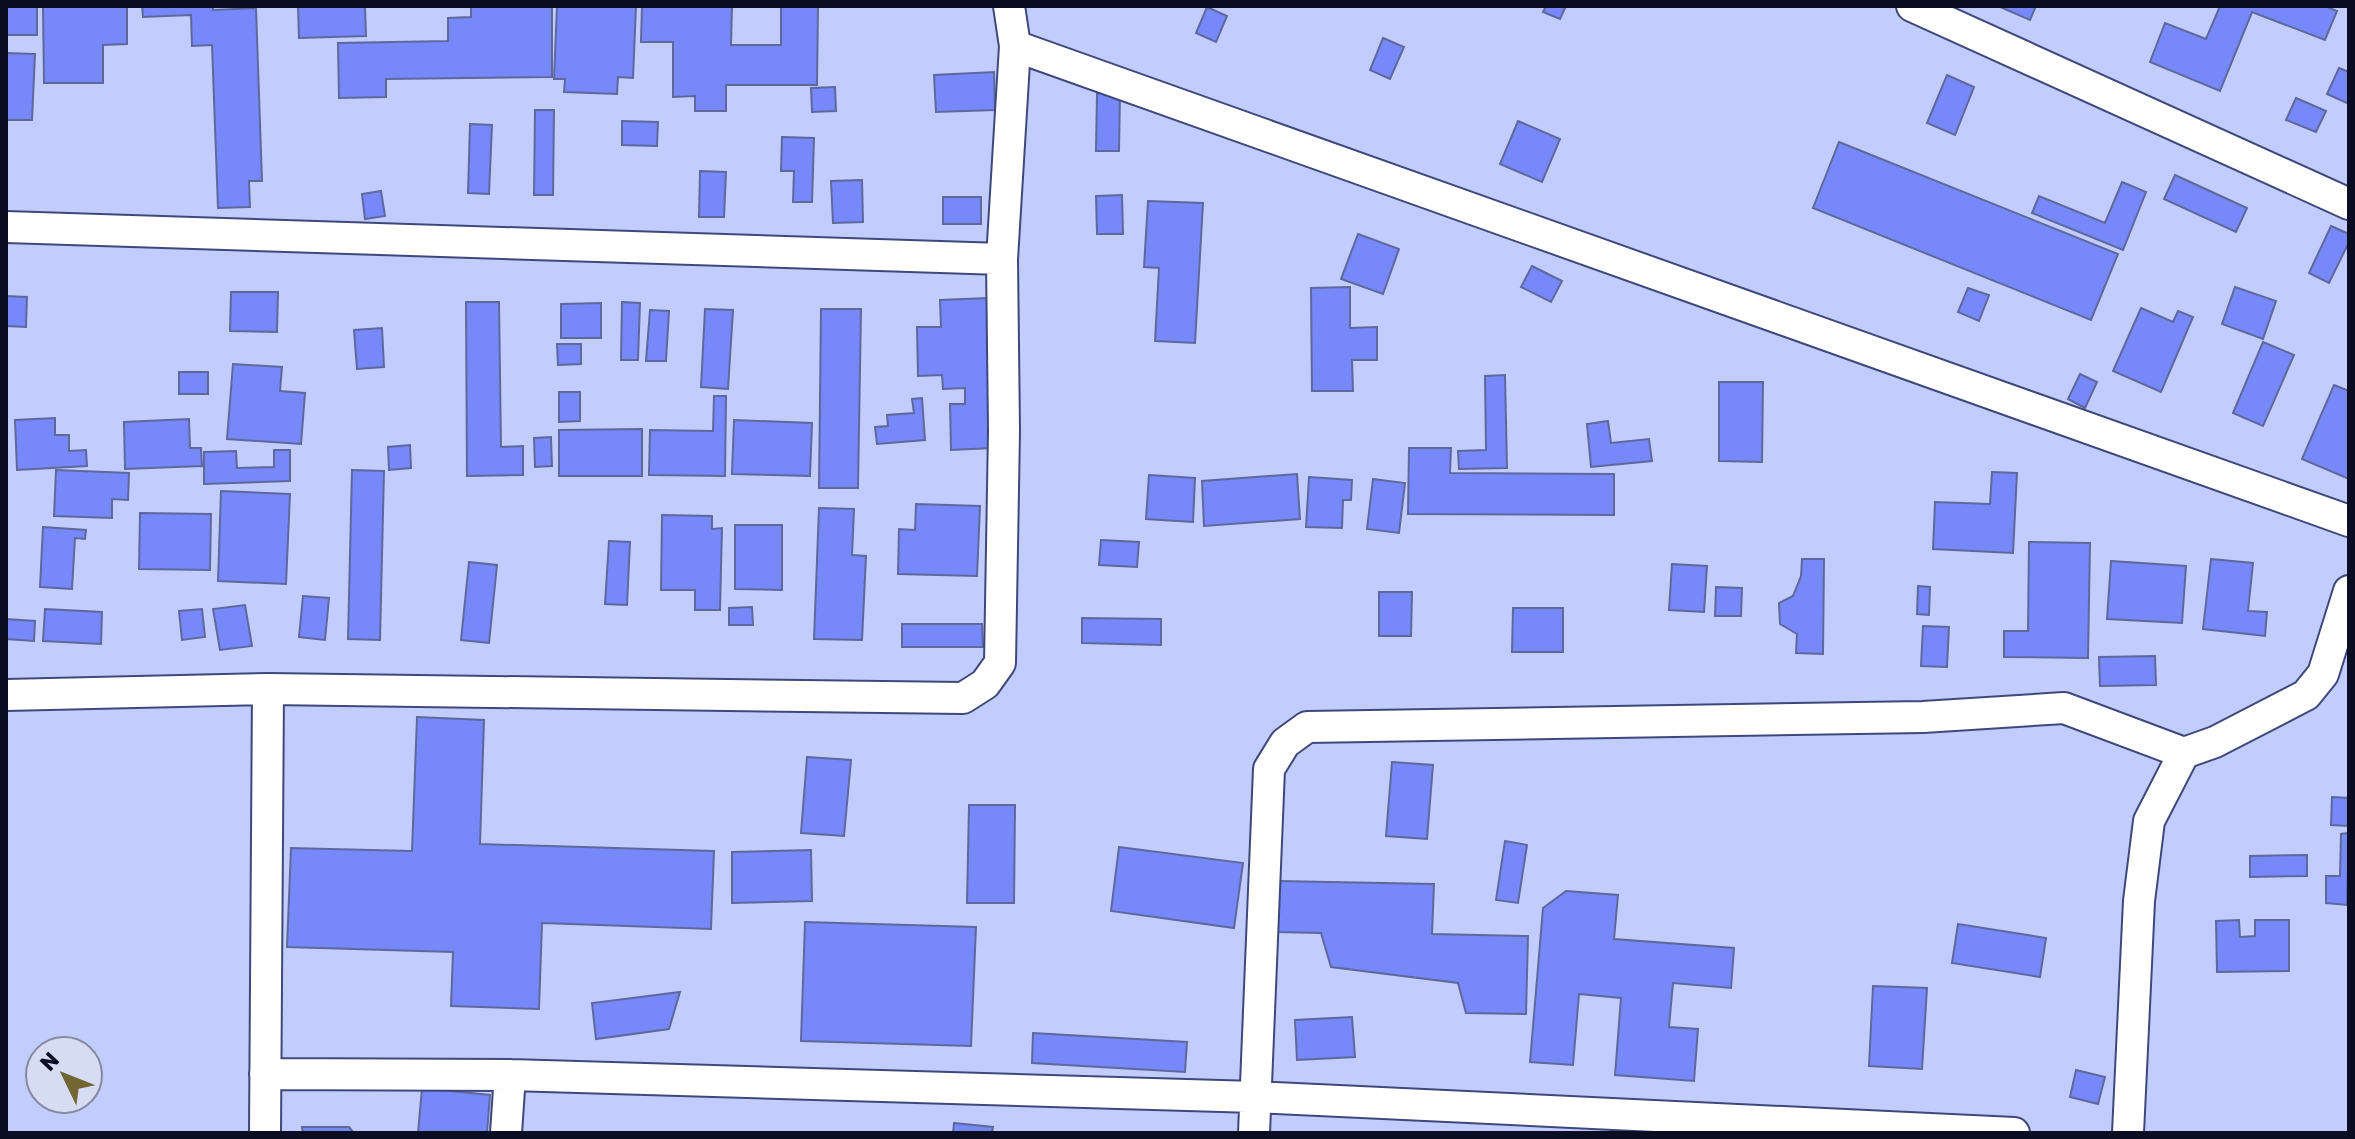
<svg xmlns="http://www.w3.org/2000/svg" width="2355" height="1139" viewBox="0 0 2355 1139" font-family="Rubik,sans-serif">
<style>
.building{fill:#7788fa;stroke:#5e689d;stroke-width:2}
.lines{fill:none;stroke-linecap:round;stroke-linejoin:round}
.street-casing{stroke:#3f487a;stroke-width:34}
.street{stroke:#fff;stroke-width:30}
</style>
<rect width="100%" height="100%" fill="#c2cdfd"/>
<path class="building" d="M6,6H37V35H6Z
M43,6H127V44L103,45V83H44Z
M142,6H213V10L256,8L262,181H249L250,207L218,208L212,45L192,46L191,15L143,17Z
M298,6H365L366,36L299,38Z
M471,6H552V77L386,79V97L339,98L338,43L448,41V18L471,17Z
M557,6H636L633,78L618,77L617,94L564,92L565,79H554Z
M642,6H732L731,45H781V6H818L817,85H726V111H695V96L673,97V42H641Z
M1546,6H1566L1560,19L1543,12Z
M1998,6H2036L2030,20Z
M2220,6H2325L2337,11L2325,40L2252,12L2220,91L2150,62L2165,23L2206,39Z
M1207,7L1227,16L1216,42L1196,33Z
M1383,38L1404,47L1390,79L1370,70Z
M6,53L35,54L32,120H6Z
M2339,68L2349,72V104L2327,94Z
M994,72L995,110L936,112L934,75Z
M1947,75L1974,87L1955,135L1927,123Z
M835,87L836,111L812,112L811,88Z
M1097,93L1120,94L1119,151H1096Z
M2296,98L2326,111L2316,132L2286,120Z
M535,110H554L553,195H534Z
M622,121L658,122L657,146L622,145Z
M1518,121L1560,139L1542,182L1500,164Z
M470,124L492,125L489,194L468,193Z
M782,137L814,138L812,202H793L794,171H781Z
M1839,142L2118,254L2091,320L1813,208Z
M700,171L726,172L724,217H699Z
M2175,175L2247,208L2236,232L2164,199Z
M862,180L863,222L833,223L831,181Z
M2122,182L2146,192L2123,250L2032,213L2039,196L2105,223Z
M381,191L385,216L365,219L362,194Z
M1122,195L1123,234H1097L1096,196Z
M943,197H981V224H943Z
M1148,201L1203,203L1195,343L1155,341L1159,268L1144,267Z
M2331,226L2349,234V242L2329,283L2309,273Z
M1358,234L1399,249L1383,294L1341,279Z
M1532,266L1562,281L1551,302L1521,287Z
M1350,287V328L1377,327V360H1352L1353,391H1312L1311,288Z
M2235,287L2276,301L2263,339L2222,324Z
M1968,288L1989,295L1979,321L1958,312Z
M231,292H278L277,332L230,331Z
M6,296L27,297L26,327L6,326Z
M988,298L992,448L951,450L950,404H965V388L943,389L942,375L918,376L917,327H941L940,300Z
M466,302H499L501,447L523,446V475L467,476Z
M622,302L640,303L638,360H621Z
M601,303V338H561V304Z
M2141,308L2173,322L2178,311L2193,317L2161,392L2113,371Z
M705,309L733,310L728,389L701,387Z
M821,309H861L858,488H819Z
M650,310L669,311L666,361H646Z
M382,328L384,367L357,369L354,330Z
M2263,342L2294,355L2263,426L2233,413Z
M557,344H581V364L558,365Z
M233,364L282,367L280,391L305,393L301,444L227,439Z
M179,372H208V394H179Z
M2080,374L2097,382L2085,408L2068,399Z
M1505,375L1507,468L1459,469L1458,451L1486,450L1485,376Z
M1719,382H1763L1762,462L1719,461Z
M2334,385L2349,391V479L2302,459Z
M559,392H580V421L559,422Z
M714,396H726L725,476L649,475L650,430L713,431Z
M922,398L925,440L877,444L875,427L888,426L887,415L914,413L912,399Z
M55,418V435H69V451L86,450L87,466L17,470L15,420Z
M189,419L190,448H201L202,466L125,469L124,422Z
M734,420L812,423L810,476L732,474Z
M1608,421L1611,443L1649,439L1652,461L1591,467L1587,424Z
M642,429V476H559V430Z
M551,437L552,466L535,467L534,438Z
M410,445L411,468L389,470L388,447Z
M1409,448H1451L1450,473L1614,474V515L1408,514Z
M274,450H290V481L204,484V452L236,451L237,468L274,467Z
M56,470L129,473L128,500L112,499V518L54,516Z
M352,470L384,471L380,640L348,639Z
M1992,472L2017,473L2013,553L1933,549L1935,502L1990,504Z
M1297,474L1300,519L1204,526L1202,481Z
M1149,475L1195,478L1193,522L1146,519Z
M1309,477L1352,480L1351,500H1343L1342,528L1306,527Z
M1373,479L1405,483L1399,533L1367,529Z
M221,491L290,494L286,584L218,581Z
M916,504L980,506L977,576L898,574L899,529L915,530Z
M819,508L854,509L852,555L866,556L862,640L814,639Z
M140,513L211,514L210,570L139,569Z
M662,515L712,516V529L722,528L720,610H695V590H661Z
M735,525H782V590L735,589Z
M43,527L86,530L85,539L75,538L72,589L40,587Z
M1101,540L1139,542L1137,567L1099,565Z
M609,541L630,542L627,605L605,604Z
M2029,542L2090,543L2088,658L2004,657V631H2028Z
M1802,559H1824L1823,654L1796,653L1797,634L1780,624L1779,603L1793,596L1801,576Z
M2211,559L2253,563L2248,611L2267,612L2265,636L2203,629Z
M2111,561L2186,566L2182,623L2107,619Z
M469,562L497,565L489,643L461,640Z
M1672,564L1707,566L1704,612L1669,610Z
M1918,586L1930,587L1929,615L1917,614Z
M1716,587L1742,588L1741,616H1715Z
M1379,592H1412L1411,636H1379Z
M303,596L329,598L325,640L299,637Z
M245,605L252,646L220,650L213,609Z
M752,607L753,625H729V608Z
M1513,608H1563V652H1512Z
M45,609L102,612L101,644L43,641Z
M202,609L205,637L182,640L179,611Z
M1082,618L1161,619V645L1082,643Z
M6,619L35,621L34,641L6,639Z
M902,624H982L983,647H902Z
M1923,626L1949,627L1947,667L1921,666Z
M2155,656L2156,685L2100,686L2099,657Z
M417,717L484,720L480,844L714,851L711,929L542,923L539,1009L451,1006L453,952L287,947L291,848L412,851Z
M807,757L851,760L844,836L801,833Z
M1392,762L1433,765L1427,839L1386,836Z
M2332,797L2349,798V826L2331,825Z
M969,805H1015L1014,903H967Z
M2349,833L2347,905L2326,903V876H2340L2341,834Z
M1505,841L1527,845L1518,903L1496,900Z
M1119,847L1243,863L1234,928L1111,911Z
M811,850L812,901L732,903V852Z
M2307,855V876L2250,877V856Z
M1278,881L1434,884L1432,934L1528,936L1526,1014L1466,1013L1458,983L1331,967L1321,933L1277,932Z
M1566,891L1618,895L1614,939L1734,948L1731,988L1673,983L1669,1027L1698,1029L1694,1081L1615,1075L1621,998L1579,994L1573,1065L1530,1062L1543,908Z
M2239,920L2240,937L2255,936V920H2289V971L2217,972L2216,921Z
M805,922L976,927L971,1046L801,1041Z
M1958,924L2046,938L2040,977L1952,963Z
M1873,986L1927,988L1922,1069L1869,1066Z
M680,992L669,1029L596,1039L592,1003Z
M1352,1017L1355,1057L1297,1060L1295,1020Z
M1033,1033L1187,1042L1185,1072L1032,1063Z
M2076,1070L2105,1077L2098,1104L2070,1097Z
M422,1088L490,1095L487,1133H418Z
M954,1123L993,1127L992,1133H953Z
M302,1127H349L354,1133H303Z"/>
<g class="lines">
<g class="street-casing">
<path id="street" d="M1912,6L2349,204
M1015,46L2349,521
M6,227L1002,259
M6,695L268,689L963,698L985,684L1000,663L1004,431L1002,259L1015,46L1009,6
M265,1074L510,1075L1255,1097L2014,1133
M265,1133L268,689
M506,1133L510,1075
M1254,1133L1269,769L1285,743L1307,727L1923,717L2064,708L2184,753
M2128,1133L2139,901L2149,821L2184,753L2215,742L2306,695L2323,674L2349,591"/>
</g>
<use href="#street" class="street"/>
</g>
<rect width="2355" height="1139" fill="none" stroke="#0b0e22" stroke-width="16"/>
<g transform="translate(64 1075) rotate(313)"><circle r="38" fill="#d6dcf4" stroke="#858aa0" stroke-width="2"/>
<path d="M0-6L14 30L0 20L-14 30Z" fill="#736633"/>
<text y="-12" font-size="22" font-weight="bold" text-anchor="middle" fill="#0b0e22">N</text>
</g>
</svg>
